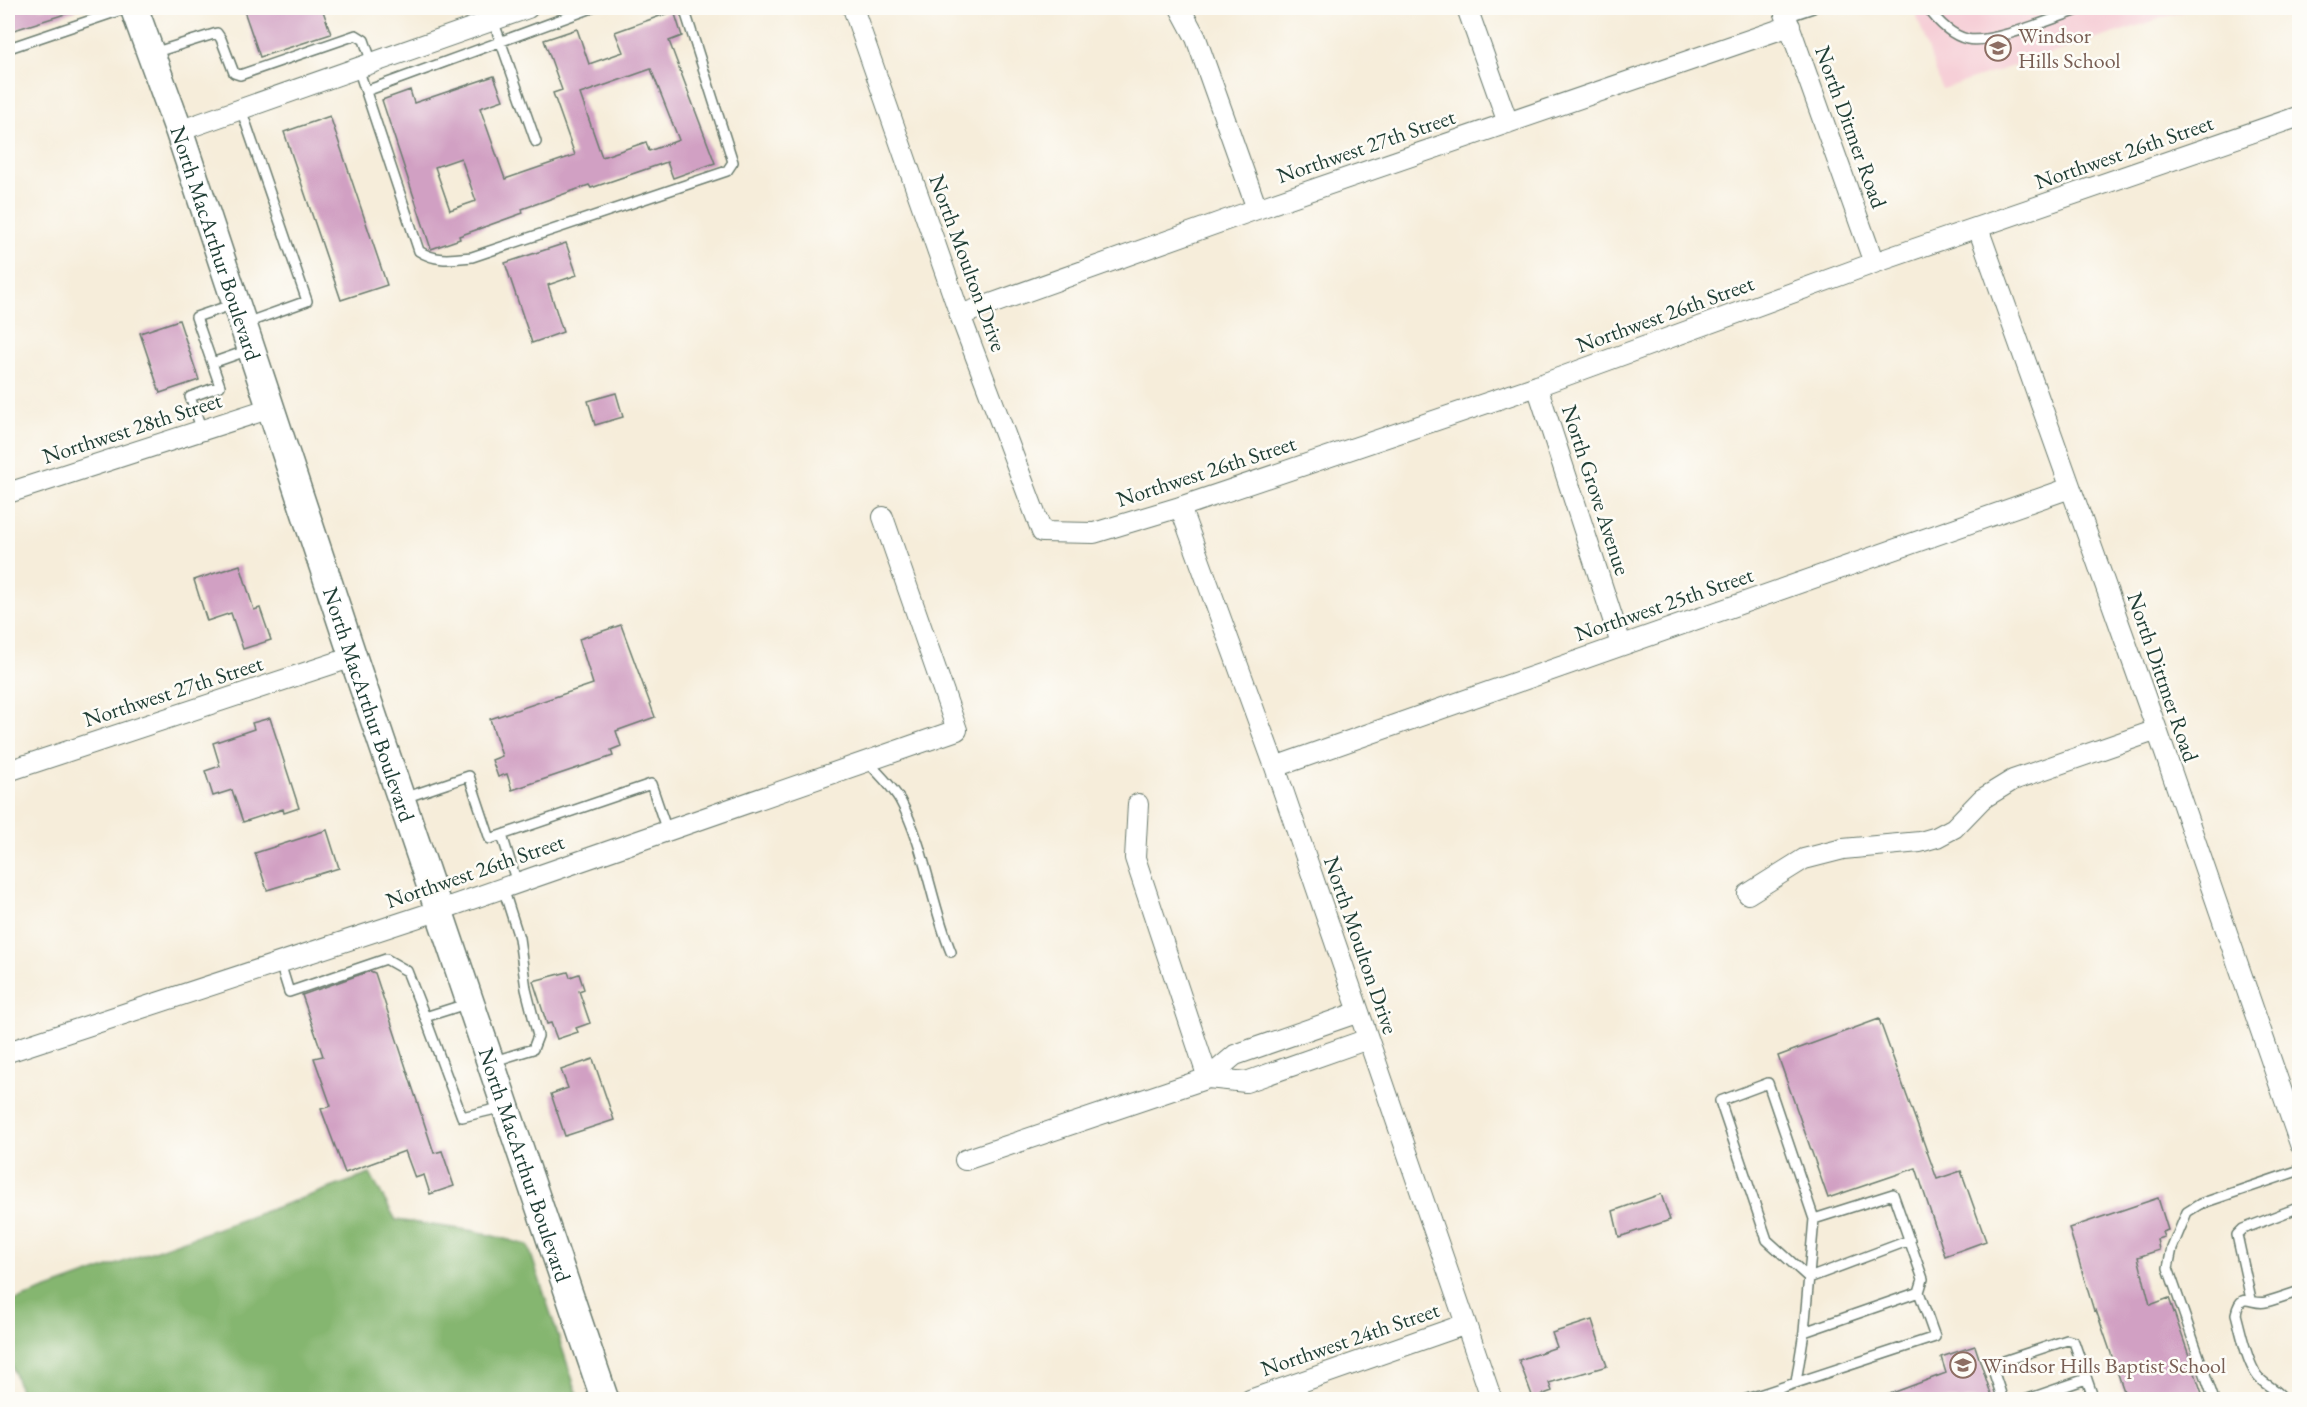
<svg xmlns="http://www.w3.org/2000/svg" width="2307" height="1407" viewBox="0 0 2307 1407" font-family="'EB Garamond',serif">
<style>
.built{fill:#f6cfd7}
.forest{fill:#85b670;stroke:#527a52;stroke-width:1.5}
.building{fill:#d1a0c3;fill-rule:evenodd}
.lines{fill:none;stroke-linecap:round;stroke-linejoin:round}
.service-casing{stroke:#6a7b6e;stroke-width:12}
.minor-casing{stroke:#6a7b6e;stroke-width:22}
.secondary-casing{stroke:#6a7b6e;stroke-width:30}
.service{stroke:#fff;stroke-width:9}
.minor{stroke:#fff;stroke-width:20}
.secondary{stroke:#fff;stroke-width:27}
.labels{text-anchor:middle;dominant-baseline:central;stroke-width:5;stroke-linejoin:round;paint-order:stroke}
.education-label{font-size:22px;fill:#785e54;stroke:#fdfcf7;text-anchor:start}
.street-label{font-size:22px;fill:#1f3d34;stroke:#fdfcf7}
</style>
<rect width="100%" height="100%" fill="#fdfcf7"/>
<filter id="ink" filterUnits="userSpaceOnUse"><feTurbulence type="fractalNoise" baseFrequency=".0167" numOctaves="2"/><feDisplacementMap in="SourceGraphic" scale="12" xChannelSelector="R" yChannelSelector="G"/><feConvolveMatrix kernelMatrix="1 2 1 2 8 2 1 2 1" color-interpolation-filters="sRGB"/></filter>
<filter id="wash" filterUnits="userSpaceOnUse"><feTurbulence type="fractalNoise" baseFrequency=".008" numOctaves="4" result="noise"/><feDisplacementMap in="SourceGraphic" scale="24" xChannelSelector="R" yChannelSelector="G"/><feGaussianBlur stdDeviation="1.35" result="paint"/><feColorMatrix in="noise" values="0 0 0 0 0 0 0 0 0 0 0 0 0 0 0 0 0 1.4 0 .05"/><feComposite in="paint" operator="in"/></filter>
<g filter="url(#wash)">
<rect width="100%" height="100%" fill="#f6edda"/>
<path class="built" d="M1914,8H2193L1942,89Z"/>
<path class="forest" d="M370,1174L396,1220L474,1231L528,1245L579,1399H23L8,1355V1303Z"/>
<g id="blocks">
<path class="building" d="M8,8H75V11L8,32Z
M243,8H322L331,34L260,57Z
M674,11L682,36L669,41L715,163L673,178L667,162L591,188L589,185L522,209L523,213L459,236L460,239L431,249L382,100L410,90L414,103L494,76L503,100L480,108L505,179L575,155L553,93L562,90L544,40L577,29L589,64L623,52L615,32ZM651,69L679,140L649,151L646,142L602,157L580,94ZM461,158L476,201L450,210L435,167Z
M330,116L387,285L341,300L284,132Z
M566,243L577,275L548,285L563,332L532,343L505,263Z
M179,320L199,380L160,393L140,333Z
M616,393L623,417L595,425L588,401Z
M240,565L254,610L260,608L271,640L243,649L231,613L207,621L194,580Z
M621,625L655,717L616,731L621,746L611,750L613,756L512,790L507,774L498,777L492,760L502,756L490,719L593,684L579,639Z
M270,718L299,808L284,813L283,809L243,822L232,790L213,796L205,771L220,766L213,743L254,729L252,723Z
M327,830L339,868L267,890L255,853Z
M370,971L375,973L434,1153L442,1151L454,1186L430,1194L424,1175L415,1178L405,1151L345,1173L321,1109L331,1106L314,1058L323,1056L302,995Z
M568,972L570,977L579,974L584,989L579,991L590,1023L576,1028L578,1032L557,1039L551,1023L547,1024L533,981Z
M1879,1019L1937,1179L1961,1171L1986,1241L1945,1256L1916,1168L1828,1198L1778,1056Z
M593,1059L614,1120L565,1136L551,1094L568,1088L561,1070Z
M1661,1194L1670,1220L1619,1237L1613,1211Z
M2158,1198L2168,1230L2162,1232L2164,1237L2157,1239L2159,1250L2138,1257L2150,1305L2169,1298L2203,1396L2194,1400H2127L2096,1310L2094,1311L2069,1228Z
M1592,1320L1607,1366L1549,1383L1552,1391L1533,1398L1519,1360L1557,1347L1552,1333Z
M1975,1346L1993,1400H1880L1879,1398L1946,1373L1941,1357Z"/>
</g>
</g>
<g filter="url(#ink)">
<use href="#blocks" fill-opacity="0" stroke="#6a7b6e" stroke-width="1.5"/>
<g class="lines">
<g class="service-casing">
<path id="service" d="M1928,8C1938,22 1951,35 1967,39C1991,45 2059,16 2084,8
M1786,17L1813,8
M493,20L536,142
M9,48L127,8
M153,53L217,33L221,39L234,73L240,75L356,35L364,40L372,63
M358,68L419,251C436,262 452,259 472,257L727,171L733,162L684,8
M366,91L592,8
M241,109L307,301L246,323
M212,363L249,350
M202,430L190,397L220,386L196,317L234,304
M867,761C878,773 892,786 900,800C925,846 931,903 951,952
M404,798L469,776L490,839L651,784L667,831
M502,835L517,883
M280,963L289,992L386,959L407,971L425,1017
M469,1003L425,1017L462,1117L504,1107
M494,1061L533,1049L538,1036L526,989L519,938L503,888
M1814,1219L1768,1083L1720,1101L1767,1240L1809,1278L1910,1240
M2251,1299L2237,1235L2243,1229L2300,1207
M1804,1332L1814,1219L1893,1194L1923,1279L1919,1292
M1744,1400L1935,1337L1919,1292L1804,1332L1796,1382
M2003,1400L1993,1370L1998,1363L2067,1340L2074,1342L2094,1400
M2025,1400L2086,1379
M2214,1400L2168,1268L2172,1248L2187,1212L2200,1204L2300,1170
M2284,1400C2278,1388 2263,1386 2256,1374C2246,1359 2241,1332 2236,1314C2241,1289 2252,1306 2266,1302C2277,1299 2288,1295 2300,1291"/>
</g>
<g class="minor-casing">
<path id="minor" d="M853,8L960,315L1042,532L1094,533L1180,507L1537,386L1874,263L2300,116
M1180,8L1196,38L1257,209
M1467,8L1508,123
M1783,8L1874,263
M179,131L528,8
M1978,228L2157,730L2300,1144
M960,315L1257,209L1790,26
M1537,386L1621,644
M8,493L271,408
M1180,507L1275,767L1492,1400
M1275,767L2070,488
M8,771L353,657
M1138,804L1135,858L1208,1078
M1748,894L1804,859L1843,849L1920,842L1937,837L1954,828L1982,799L2013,780L2157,730
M8,1052L440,910L957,730L883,517
M1208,1078L1246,1082L1368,1039
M965,1160L1208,1078L1235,1055L1359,1012
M1250,1400L1466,1324"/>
</g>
<g class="secondary-casing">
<g id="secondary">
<path id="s1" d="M134,8L179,131L353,657L605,1400"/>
</g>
</g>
<use href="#service" class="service"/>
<use href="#minor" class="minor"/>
<use href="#secondary" class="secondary"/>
</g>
</g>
<defs>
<g id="school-ring" transform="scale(1.35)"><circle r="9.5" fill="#fdfcf7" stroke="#8d6e63" stroke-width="1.5"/><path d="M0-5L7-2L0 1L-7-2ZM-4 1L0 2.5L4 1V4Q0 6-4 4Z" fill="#8d6e63"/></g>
</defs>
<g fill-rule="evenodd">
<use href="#school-ring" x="1998" y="48"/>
<use href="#school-ring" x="1963" y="1365"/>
</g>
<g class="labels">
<g class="education-label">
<text x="2018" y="35">Windsor<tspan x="2018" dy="25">Hills School</tspan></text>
<text x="1982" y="1365">Windsor Hills Baptist School</text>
</g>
<g class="street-label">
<text transform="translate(1851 127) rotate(70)">North Ditmer Road</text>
<text transform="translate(1366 146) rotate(-19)">Northwest 27th Street</text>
<text transform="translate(2124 152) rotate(-19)">Northwest 26th Street</text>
<text stroke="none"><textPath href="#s1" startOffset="249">North MacArthur Boulevard</textPath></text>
<text transform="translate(968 263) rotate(70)">North Moulton Drive</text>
<text transform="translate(1665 314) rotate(-20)">Northwest 26th Street</text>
<text transform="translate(132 428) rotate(-18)">Northwest 28th Street</text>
<text transform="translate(1206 471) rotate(-18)">Northwest 26th Street</text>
<text transform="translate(1596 490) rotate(72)">North Grove Avenue</text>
<text transform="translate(1664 604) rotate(-19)">Northwest 25th Street</text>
<text transform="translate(2163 677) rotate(71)">North Dittmer Road</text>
<text transform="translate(173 691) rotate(-18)">Northwest 27th Street</text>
<text stroke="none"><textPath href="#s1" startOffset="735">North MacArthur Boulevard</textPath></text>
<text transform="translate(475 871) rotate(-19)">Northwest 26th Street</text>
<text transform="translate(1361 945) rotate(71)">North Moulton Drive</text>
<text stroke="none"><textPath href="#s1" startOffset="1221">North MacArthur Boulevard</textPath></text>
<text transform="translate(1350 1339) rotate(-19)">Northwest 24th Street</text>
</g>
</g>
<rect width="2307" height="1407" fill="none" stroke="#fdfcf7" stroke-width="30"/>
</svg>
